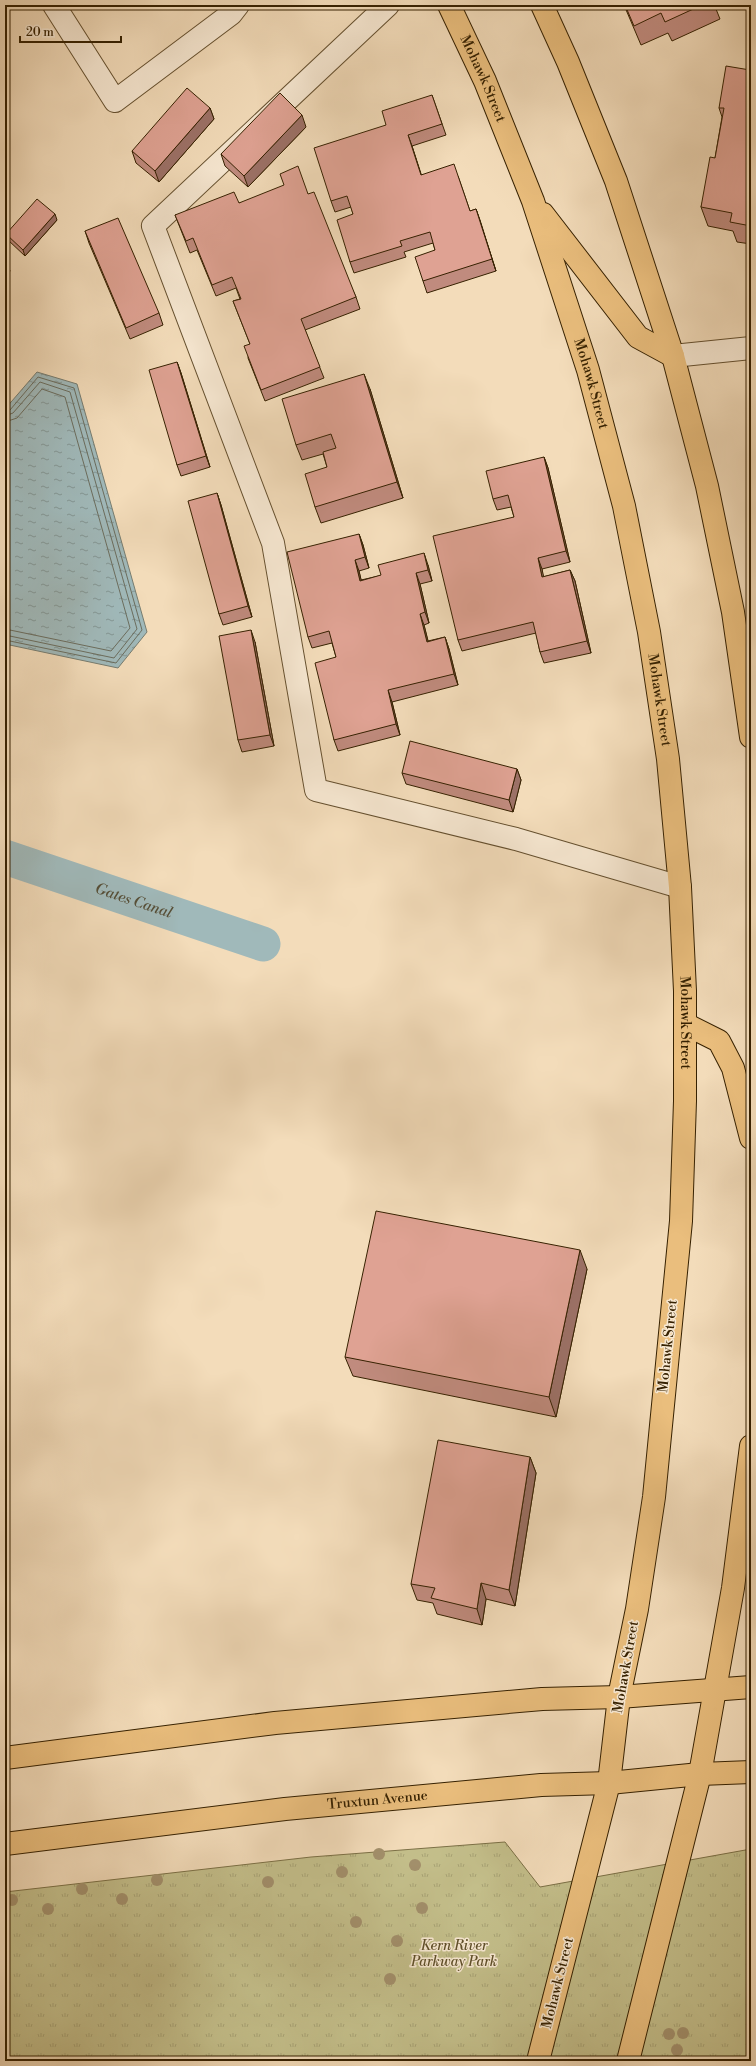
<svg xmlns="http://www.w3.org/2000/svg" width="756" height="2066" viewBox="0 0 756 2066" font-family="'Libre Bodoni',serif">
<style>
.park{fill:url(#park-tufts);stroke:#7c7046}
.water{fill:url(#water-ripples);stroke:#767c70}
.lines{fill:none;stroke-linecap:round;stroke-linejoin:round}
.shore{stroke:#6b6d5e;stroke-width:1}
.canal{stroke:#a0b9ba;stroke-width:35}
.minor-casing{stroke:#65502f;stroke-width:24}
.major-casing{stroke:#362101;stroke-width:24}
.minor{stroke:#f7e8d2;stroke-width:22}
.major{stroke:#eabe7d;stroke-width:22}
.tree{fill:#a28f6b}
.wall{fill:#c08b7e;stroke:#362101}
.shaded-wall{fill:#9c7167;stroke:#362101}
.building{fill:#dfa293;stroke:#362101}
.labels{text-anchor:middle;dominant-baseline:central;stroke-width:3;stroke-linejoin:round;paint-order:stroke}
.street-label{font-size:14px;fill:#362101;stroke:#f7e8d2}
.park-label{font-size:14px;font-style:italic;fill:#60502a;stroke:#f7e8d2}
.water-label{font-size:15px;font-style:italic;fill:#564f38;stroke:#f7e8d2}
</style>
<defs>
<pattern id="park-tufts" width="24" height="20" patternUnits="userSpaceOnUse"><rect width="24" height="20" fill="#c3be8a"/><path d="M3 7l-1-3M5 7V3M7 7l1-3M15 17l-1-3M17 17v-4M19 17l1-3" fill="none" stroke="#a8a375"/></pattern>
<pattern id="water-ripples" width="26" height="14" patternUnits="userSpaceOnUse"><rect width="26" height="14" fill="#a0b9ba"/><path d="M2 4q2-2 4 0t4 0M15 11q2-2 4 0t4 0" fill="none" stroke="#839695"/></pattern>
</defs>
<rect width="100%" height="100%" fill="#f3dcba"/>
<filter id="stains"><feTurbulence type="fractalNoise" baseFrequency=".005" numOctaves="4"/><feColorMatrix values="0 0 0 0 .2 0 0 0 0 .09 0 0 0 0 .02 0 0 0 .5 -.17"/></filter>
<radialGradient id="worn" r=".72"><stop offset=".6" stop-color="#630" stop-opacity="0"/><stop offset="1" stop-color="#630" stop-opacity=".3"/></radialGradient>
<path class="park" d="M505,1842L540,1887L751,1849V2061H5V1892L311,1857Z"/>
<path class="water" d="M37,372L77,384L147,632L118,668L5,644V409Z"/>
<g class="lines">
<path class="shore" d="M5,411L10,410L38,377L74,388L142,630L116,663L5,640
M5,416L13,413L40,382L70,392L137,629L114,658L5,635
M5,422L17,418L42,389L65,397L130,628L111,651L5,629"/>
<path class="canal" id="s1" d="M5,857L263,944"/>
<g class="minor-casing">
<path id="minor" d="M54,5L115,101L231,14L238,5
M388,5L153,226L273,543L316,790L516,839L680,887
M673,356L751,348"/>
</g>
<g class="major-casing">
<g id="major">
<path id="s2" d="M449,5L485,81L533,201L588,370L624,506L649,632L668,759L680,887L685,991V1101L681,1221L654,1497L637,1609L619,1697L609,1783L538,2061"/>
<path d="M542,5L568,62L616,181L673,356L707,486L733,612L751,737"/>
<path d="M543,214L638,337L673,356"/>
<path d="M685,1024L719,1041L733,1068L751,1138"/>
<path d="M5,1758L275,1723L542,1699L619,1697L751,1687"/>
<path id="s3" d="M5,1844L285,1809L541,1785L609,1783L700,1774L751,1772"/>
<path d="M628,2061L700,1774L733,1588L751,1446"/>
</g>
</g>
<use href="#minor" class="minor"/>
<use href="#major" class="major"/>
</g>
<g class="tree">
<circle cx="379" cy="1854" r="6"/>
<circle cx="415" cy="1865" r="6"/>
<circle cx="342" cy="1872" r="6"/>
<circle cx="157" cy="1880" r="6"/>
<circle cx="268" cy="1882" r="6"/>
<circle cx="82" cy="1889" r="6"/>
<circle cx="122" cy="1899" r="6"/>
<circle cx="12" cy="1900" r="6"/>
<circle cx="422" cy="1908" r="6"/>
<circle cx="48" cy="1909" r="6"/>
<circle cx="356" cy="1922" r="6"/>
<circle cx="397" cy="1941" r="6"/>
<circle cx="390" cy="1979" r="6"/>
<circle cx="683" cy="2033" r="6"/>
<circle cx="669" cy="2034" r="6"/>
<circle cx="677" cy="2050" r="6"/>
</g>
<path class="wall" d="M624,5H725L716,9L720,19L672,41L668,33L641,45Z
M751,68V244L737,242L733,231L708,226L701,207L715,158L722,117L719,108L750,70Z
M432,95L446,135L412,146L421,175L458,176L470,211L476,209L496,271L427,293L423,281L435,250L433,243L404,252L406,257L354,273L350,262L353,214L351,207L335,212L331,201Z
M210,108L214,119L159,182L136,163L132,151Z
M306,127L248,187L225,166L221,154Z
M308,194L356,297L360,309L305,330L324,378L265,401L248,358L250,344L233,301L240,299L236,288L216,296L197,250L190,253L175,215L239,203Z
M57,220L25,256L8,240L6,234Z
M85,231L159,313L163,325L130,339L89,243Z
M177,362L181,373L210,467L181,476L177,465Z
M370,389L403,498L321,523L315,507L327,467L323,454L302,460L296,445Z
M544,457L548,468L570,562L542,569L543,577L570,570L575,581L591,653L544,663L540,652L536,633L462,651L458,640L514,517L511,507L497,510L493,499Z
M217,493L221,505L252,617L223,625L219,614Z
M359,534L363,545L369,568L359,571L361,580L428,565L432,581L420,584L429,623L424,625L428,641L445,637L449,649L458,685L392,702L400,735L338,751L334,740L336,657L332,643L312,648L308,637Z
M255,642L274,746L242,752L238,740Z
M517,769L521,780L513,812L406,784L402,773Z
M587,1269L556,1417L353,1376L345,1357Z
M530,1457L536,1473L515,1606L486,1599L482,1625L437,1614L433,1603L417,1600L411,1584Z"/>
<path class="shaded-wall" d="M210,108L214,119L159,182L155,171Z
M302,115L306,127L248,187L244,176Z
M408,135L412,146L425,186L421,175Z
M476,209L480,220L496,271L492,259Z
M55,214L57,220L25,256L23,250Z
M8,265L10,271L5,278V269Z
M177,362L181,373L210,467L206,456Z
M364,374L370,389L403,498L397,482Z
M544,457L548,468L570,562L566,551Z
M217,493L221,505L252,617L248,606Z
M359,534L363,545L369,568L365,557Z
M424,553L428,565L432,581L428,570Z
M538,558L542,569L546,588L542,577Z
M355,560L359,571L364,592L360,581Z
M570,570L575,581L591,653L587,641Z
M416,573L420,584L429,623L425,612Z
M420,614L424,625L431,653L427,642Z
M251,630L255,642L274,746L270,735Z
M445,637L449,649L458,685L454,674Z
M388,690L392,702L400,735L396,724Z
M517,769L521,780L513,812L509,800Z
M580,1250L587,1269L556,1417L549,1397Z
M530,1457L536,1473L515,1606L509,1590Z
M481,1583L486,1599L482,1625L477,1609Z"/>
<path class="building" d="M625,5H702L665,22L661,13L634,26Z
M726,66L750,70L751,68V226L730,222L732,213L701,207L710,157L715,158L724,108H719Z
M187,88L210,108L155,171L132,151Z
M280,93L302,115L244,176L221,154Z
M432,95L442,124L408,135L421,175L454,164L470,211L476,209L492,259L423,281L415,257L435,250L430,232L400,241L402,246L350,262L337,220L353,214L347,196L331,201L314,148L386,125L382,111Z
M298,166L308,194L314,192L356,297L301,319L320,367L261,390L244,346L250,344L233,301L241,299L232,277L212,285L193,238L186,241L175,215L234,192L239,203L284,185L280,174Z
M37,199L55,214L23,250L6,234Z
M118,218L159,313L126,328L85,231Z
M5,263L8,265L5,269Z
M177,362L206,456L177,465L149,370Z
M364,374L397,482L315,507L305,474L327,467L323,452L336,448L331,434L296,445L282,399Z
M544,457L566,551L538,558L542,577L570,570L587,641L540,652L533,622L458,640L433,536L514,517L508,495L493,499L486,471Z
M217,493L248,606L219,614L188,501Z
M359,534L365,557L355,560L360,581L381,575L378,565L424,553L428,570L416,573L425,612L420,614L427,642L445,637L454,674L388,690L396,724L334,740L315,663L336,657L329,631L308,637L287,552Z
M251,630L270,735L238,740L219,636Z
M410,741L517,769L509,800L402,773Z
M376,1211L580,1250L549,1397L345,1357Z
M438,1440L530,1457L509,1590L481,1583L477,1609L431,1598L435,1588L411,1584Z"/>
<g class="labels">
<g class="street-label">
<text stroke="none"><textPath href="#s2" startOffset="81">Mohawk Street</textPath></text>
<text stroke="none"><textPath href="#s2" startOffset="405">Mohawk Street</textPath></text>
<text stroke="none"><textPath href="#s2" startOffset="729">Mohawk Street</textPath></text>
<text stroke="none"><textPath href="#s2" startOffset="1053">Mohawk Street</textPath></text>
<text transform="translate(668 1346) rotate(-84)">Mohawk Street</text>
<text transform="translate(626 1667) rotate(-80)">Mohawk Street</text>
<text stroke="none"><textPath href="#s3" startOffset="375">Truxtun Avenue</textPath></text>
<text transform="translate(558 1983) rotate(-76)">Mohawk Street</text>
</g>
<g class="park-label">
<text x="454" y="1946">Kern River<tspan x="454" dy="16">Parkway Park</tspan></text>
</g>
<g class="water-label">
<text stroke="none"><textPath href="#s1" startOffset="136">Gates Canal</textPath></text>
</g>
</g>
<rect width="756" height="2066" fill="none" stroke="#f3dcba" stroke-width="20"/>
<rect x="6" y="6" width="744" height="2054" fill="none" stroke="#362101" stroke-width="2"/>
<rect x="10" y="10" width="736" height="2046" fill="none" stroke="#362101"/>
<path d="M20 36v6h101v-6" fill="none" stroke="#362101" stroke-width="2"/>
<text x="26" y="36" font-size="12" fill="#362101" stroke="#f7e8d2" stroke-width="3" paint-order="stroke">20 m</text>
<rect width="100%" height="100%" filter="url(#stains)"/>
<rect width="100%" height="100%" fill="url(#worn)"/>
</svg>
